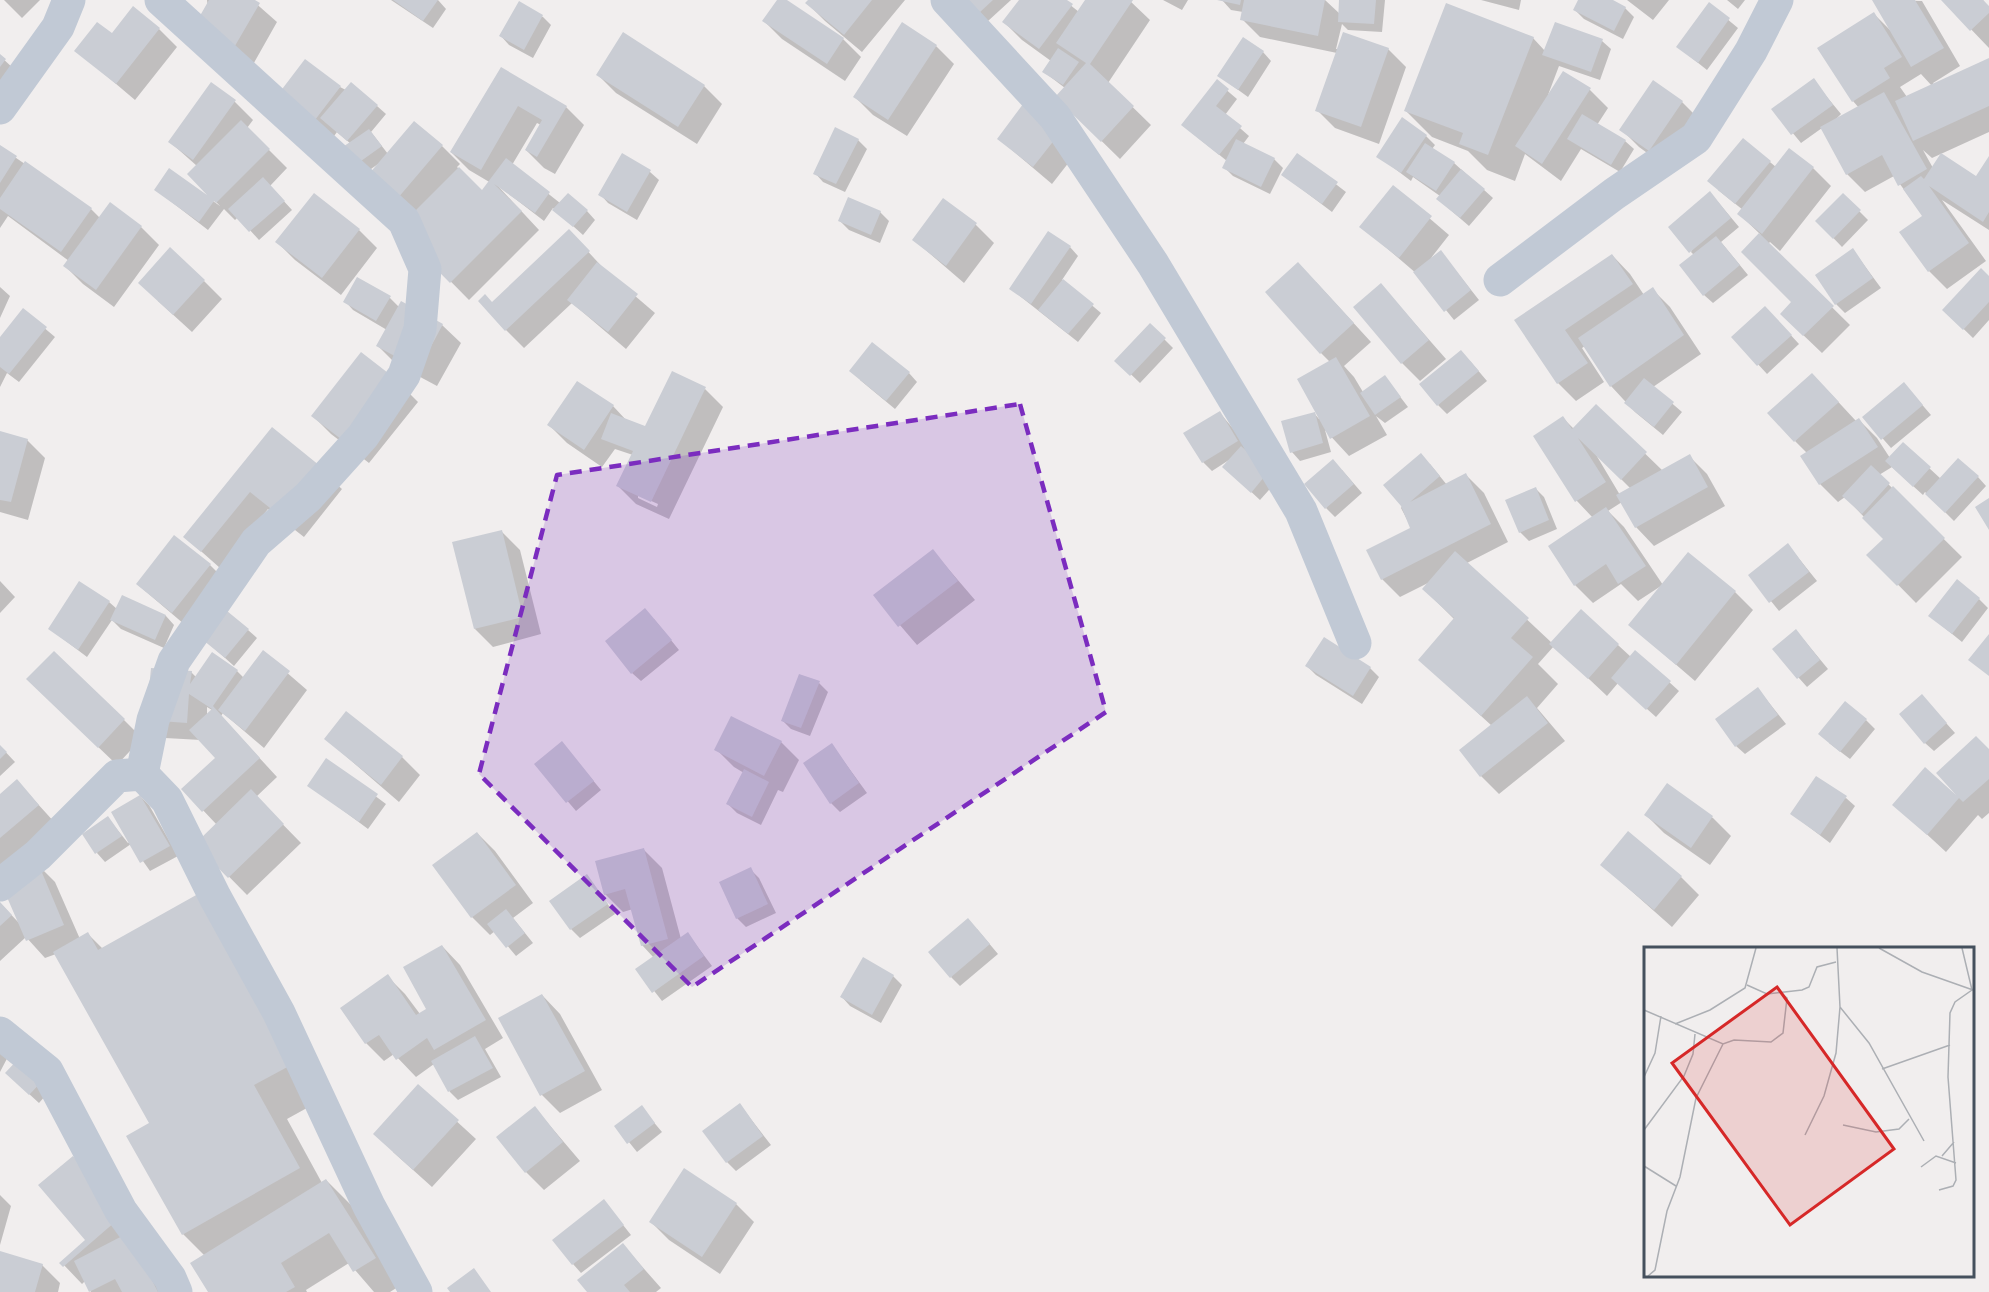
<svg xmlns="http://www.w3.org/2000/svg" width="1989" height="1292" viewBox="0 0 1989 1292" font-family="Raleway,sans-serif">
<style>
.shadow{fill:#0003;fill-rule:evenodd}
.building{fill:#cacdd4}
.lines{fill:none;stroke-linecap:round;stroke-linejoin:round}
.minor{stroke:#c1c9d5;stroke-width:33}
.marked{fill:#7b2cbf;fill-opacity:0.2;stroke:#7b2cbf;stroke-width:4.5;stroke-dasharray:12 8;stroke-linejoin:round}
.inset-road{fill:none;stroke:#acafb4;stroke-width:1.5}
.view{fill:#d62828;fill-opacity:0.15;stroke:#d62828;stroke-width:3}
.inset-edge{fill:none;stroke:#45505d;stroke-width:3}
</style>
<rect width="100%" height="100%" fill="#f1eeee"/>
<path class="shadow" d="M4,0H40L22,18Z
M207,0H252L277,22L251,68L212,46Z
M391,0H438L446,9L433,28Z
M779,0H784L843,39L861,57L845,81L782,39L764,21Z
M810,0H905L862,52L825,21L807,3Z
M968,0H1011L988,21Z
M1020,0H1064L1079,12L1087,0H1129L1150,20L1108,83L1151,125L1120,159L1075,115L1065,88L1044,72L1051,61L1022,40L1004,22Z
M1163,0H1188L1182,10Z
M1222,0H1325L1340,14L1341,0H1385L1382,32L1348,30L1342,24L1336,49H1388L1406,67L1379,144L1335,128L1317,110L1337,53L1260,37L1242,19L1243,12L1231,10Z
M1481,0H1521L1519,10Z
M1580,0H1609L1625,8L1634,17L1623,39L1584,19L1575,10Z
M1627,0H1669L1653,20Z
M1727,0H1745L1738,9Z
M1875,0L1922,1L1960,66L1933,83L1934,85L1989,60V132L1932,158L1923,150L1933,168L1977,178L1989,159V230L1942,200L1986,261L1947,289L1929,271L1924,217L1894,176L1865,192L1847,174L1822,128L1801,143L1773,109L1813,80L1841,114L1834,121L1859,108L1853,101L1874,14L1891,31ZM1921,74L1932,86L1907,97L1900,87Z
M1943,0H1983L1989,7V48Z
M519,3L543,17L551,25L533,58L509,45L501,36Z
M1709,4L1738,28L1707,70L1678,47Z
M159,29L177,47L135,100L76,50L112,35Z
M624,34L704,86L722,104L697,144L616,93L598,75Z
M1533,38L1545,51L1602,41L1611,49L1600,80L1559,66L1548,95L1564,73L1590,90L1608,108L1597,125L1625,141L1634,149L1620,172L1581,149L1561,181L1525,154L1515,181L1487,170L1468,151L1432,137L1406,111Z
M936,46L954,64L907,136L873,115L855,97Z
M1263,52L1271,61L1248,97L1219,76Z
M0,56L14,69L0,86Z
M501,69L566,107L584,125L555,174L544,168L526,150L541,125L537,123L512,165L560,203L587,211L595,220L583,235L553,208L544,221L496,184L539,230L469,300L399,229L378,164L357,179L351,144L337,132L324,150L290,123L340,87L377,106L386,114L371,132L388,154L442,146L460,164L457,167L482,192L491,183L469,170L451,152Z
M1217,82L1237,99L1225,115L1249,136L1243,144L1274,159L1283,168L1270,194L1233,176L1224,167L1227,161L1192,133Z
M1654,82L1682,102L1700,120L1668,168L1639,147L1621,129Z
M212,85L235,102L253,120L247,128L287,168L270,186L292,210L259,240L238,217L235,220L224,209L208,230L156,190L169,170L220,206L189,174L197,166L170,142Z
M1062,130L1080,148L1052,184L999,139Z
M1426,136L1435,145L1432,149L1454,163L1493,198L1469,226L1447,207L1440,196L1413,177L1411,181L1378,156Z
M858,140L867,149L845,192L823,182L815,173Z
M1743,140L1776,167L1813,168L1831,186L1780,251L1770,242L1768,244L1850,325L1822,353L1800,332L1793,302L1760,234L1739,214L1743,210L1718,190Z
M0,147L91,209L100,218L141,227L159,245L114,307L83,284L65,266L69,261L8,216L0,228Z
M622,155L650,172L659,180L637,220L608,203L600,194Z
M1298,155L1346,192L1332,212L1283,175Z
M1393,187L1449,235L1431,258L1441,252L1479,300L1454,320L1417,274L1361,226Z
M1843,195L1868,220L1842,247L1817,221Z
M944,200L976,225L994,243L964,283L914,240Z
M1718,202L1739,227L1721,242L1748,275L1713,303L1704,295L1694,255L1691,252Z
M880,212L889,221L880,243L849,230L840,221Z
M359,230L377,248L341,295L295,260L277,242Z
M569,231L606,271L655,313L626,349L572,303L524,348L506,330L492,304Z
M1070,247L1078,256L1062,280L1101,313L1078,342L1011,289Z
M1853,250L1881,288L1845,313L1836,304Z
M1612,255L1630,274L1644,295L1652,289L1670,307L1701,354L1653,387L1682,412L1663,435L1635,412L1611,386L1585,346L1582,348L1604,382L1576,401L1558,383L1516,321Z
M1989,278V320L1973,338L1944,310Z
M204,281L222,299L192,332L158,301Z
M1316,282L1371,342L1344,366L1354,377L1363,392L1385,377L1408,407L1385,423L1376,416L1387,435L1349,456L1325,430L1331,452L1300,461L1292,452L1314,413L1319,419L1330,362L1321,353Z
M1381,285L1446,359L1420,381L1402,363Z
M0,287L10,296L0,318Z
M390,298L399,307L401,303L442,325L461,343L437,386L396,364L378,346L387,330L353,310L345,301Z
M23,310L55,337L19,382L7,373L0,387V339Z
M1774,317L1799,344L1767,374L1733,337Z
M1150,325L1173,348L1140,383L1116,360Z
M1470,361L1487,381L1447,414L1438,405Z
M909,373L917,382L895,409L860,380Z
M400,384L418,402L369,463L331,434L313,416Z
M705,389L723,407L669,519L636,504L618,486L633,455L615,449L602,467L567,443L549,425L613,406L627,421L645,427ZM638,495L658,504L657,507L638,498Z
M1830,393L1856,421L1859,420L1877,438L1890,458L1903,444L1941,479L1978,477L1986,486L1954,521L1925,492L1923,495L1892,467L1879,475L1962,557L1916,603L1869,555L1885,539L1845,497L1838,502L1820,484L1807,453L1795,441Z
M1912,393L1931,415L1891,448L1864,417Z
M1596,406L1663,471L1689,456L1707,474L1725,506L1654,546L1636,527L1622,502L1608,511L1624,527L1663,585L1735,592L1753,610L1695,681L1630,625L1661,586L1638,601L1621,584L1593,603L1575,585L1593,518L1577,501L1535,437L1563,418L1574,429ZM1595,453L1631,489L1620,495Z
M1220,413L1277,481L1260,500L1233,475L1229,460L1212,471L1203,462Z
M272,429L342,489L304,537L268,509L220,568L185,537Z
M0,433L27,440L45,458L28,520L0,512Z
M1430,464L1447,485L1466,475L1484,493L1508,542L1467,563L1552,643L1581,611L1631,657L1636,652L1679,691L1656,717L1618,683L1607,696L1554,646L1538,664L1558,684L1537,708L1565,741L1499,794L1481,776L1492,726L1420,660L1455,620L1424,589L1430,582L1400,597L1382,579L1412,529L1401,508Z
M1342,470L1362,493L1335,517L1326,508Z
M1535,488L1544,497L1557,529L1529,541L1520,532Z
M502,532L520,550L541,634L493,647L475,629Z
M1788,545L1817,581L1779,611L1750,575Z
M933,551L975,600L917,645L875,596Z
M210,565L228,583L191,630L137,584Z
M0,581L15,597L0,613Z
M122,597L166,616L174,625L164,648L121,629L112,620L87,657L50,629L109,602L117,609Z
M1979,599L1988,608L1962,642L1930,616Z
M654,619L679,650L641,681L632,673Z
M248,630L257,638L234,666L205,640Z
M1324,639L1370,668L1379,677L1362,704L1316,675L1307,666Z
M1804,640L1828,669L1807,687L1774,650Z
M263,652L307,690L264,748L223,713L221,716L277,777L256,797L301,843L247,895L197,844L217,825L183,789L217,758L201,740L165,738L147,720L191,672L197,678L237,671L244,678ZM207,707L212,710L207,716Z
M819,683L828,692L810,736L791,729L782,720Z
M1758,689L1786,724L1745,754L1736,746Z
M1922,696L1955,733L1934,751L1925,743Z
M46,697L124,720L142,738L117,765Z
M1866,720L1875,729L1850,759L1829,743Z
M326,739L402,757L420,775L399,802Z
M781,742L799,760L783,792L778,790L761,825L737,813L728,804L744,773L734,767L716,749Z
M562,743L601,790L576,811L536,764Z
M832,745L867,793L840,812L831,803Z
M0,746L15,762L0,776Z
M1989,750V813L1982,819L1978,815L1946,852L1894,804L1955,797Z
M327,760L386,804L368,829L309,785Z
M17,781L56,824L0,865V796Z
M1667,785L1713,818L1731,836L1710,865L1664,833L1646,815Z
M140,796L149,805L178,856L150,871L131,844L105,862L97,853L108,818L128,843L130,842Z
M1846,798L1855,806L1830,843L1792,814Z
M477,833L495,851L533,903L513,918L533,943L516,956L495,931L490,935L472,917Z
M644,850L662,868L681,939L688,934L712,966L662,1001L637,969L654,958L642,945L633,909L623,912L605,894Z
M37,864L55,882L80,939L88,934L103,949L197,896L325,1098L287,1119L322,1183L326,1180L353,1207L401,1285L390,1292H374L349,1263L306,1290L307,1292H210L205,1256L183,1234L151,1124L56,954L45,958L26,937L0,961V903L19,923Z
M1602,865L1681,877L1699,895L1672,927Z
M750,869L759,878L776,913L746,927L737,918Z
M587,876L615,914L580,938L571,929Z
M977,929L998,954L960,986L951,977Z
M442,946L460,965L503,1038L485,1049L501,1077L458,1100L450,1092L434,1064L416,1077L394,1054L384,1061L366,1043L387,976L405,994L420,1014L429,1009Z
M893,976L902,985L881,1023L850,1006L842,997Z
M542,995L560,1014L602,1090L560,1113L542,1095Z
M0,1039L12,1049L0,1072Z
M16,1082L53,1087L39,1103Z
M418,1086L476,1139L432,1187L393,1152Z
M740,1105L771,1145L736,1171L727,1162Z
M641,1107L662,1132L637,1152L616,1126Z
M535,1108L580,1161L544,1190L526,1172Z
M73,1158L166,1292H91L85,1281L82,1284L62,1263L87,1241Z
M0,1195L11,1206L0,1245Z
M604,1201L631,1235L581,1273L573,1264Z
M736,1204L754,1222L720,1274L669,1240L651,1222Z
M623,1245L661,1288L656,1292H589Z
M0,1253L42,1265L60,1283L58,1292H0Z"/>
<path class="building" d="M209,0H255L260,3L232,51L193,28Z
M393,0H438L423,21Z
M777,0H787L844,38L827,64L762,21Z
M808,0H872L844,35L805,3Z
M966,0H993L979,13Z
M1019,0H1067L1073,4L1039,49L1002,22Z
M1085,0H1133L1090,64L1134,106L1101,142L1055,97L1086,63L1056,43Z
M1217,0H1241L1240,5Z
M1244,0H1325L1318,36L1240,20Z
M1339,0H1376L1374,24L1338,22Z
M1578,0H1613L1626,7L1614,31L1573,10Z
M1872,0H1915L1944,48L1911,67Z
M1941,0H1983L1989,6V13L1970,31Z
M519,1L543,15L524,50L499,36Z
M1709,2L1730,18L1698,63L1676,47Z
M1446,3L1534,37L1488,155L1459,144L1463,133L1404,111Z
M133,6L160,28L116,84L74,51L97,22L112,33Z
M1874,12L1902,57L1884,68L1890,78L1852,102L1817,48Z
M902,22L937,45L888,120L853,97Z
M1555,22L1603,39L1591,72L1542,55Z
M623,32L705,85L678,127L596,75Z
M1343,32L1389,48L1361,127L1315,111Z
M1243,37L1264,51L1238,90L1217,76Z
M1058,48L1079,62L1063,85L1042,72Z
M0,54L6,59L0,67Z
M1989,58V106L1913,141L1895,101Z
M305,59L341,86L305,133L270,105Z
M501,67L567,106L537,157L525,150L542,120L518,106L481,170L450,152Z
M1563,71L1591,88L1542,164L1515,146Z
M1814,78L1833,105L1791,135L1771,109Z
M1217,79L1229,89L1216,106L1242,126L1219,155L1181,125Z
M1653,80L1683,101L1649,151L1619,130Z
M211,82L236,100L193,160L168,142Z
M351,82L378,105L347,141L320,118Z
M1884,92L1927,169L1898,186L1882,155L1846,175L1820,127Z
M1026,100L1063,129L1033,167L997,139Z
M1582,114L1626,140L1611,165L1567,139Z
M1402,117L1427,135L1401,173L1376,157Z
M241,120L270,149L216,203L214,201L199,222L154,190L169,168L207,195L187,174Z
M414,121L443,145L386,212L357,188Z
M835,127L859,139L836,184L813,174Z
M369,129L382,146L347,171L334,153Z
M1743,138L1771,161L1735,204L1707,181Z
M1236,139L1275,158L1261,187L1222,168Z
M1425,143L1455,162L1436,191L1406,172Z
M0,145L17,156L0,183Z
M1789,148L1814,167L1762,234L1737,214Z
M622,153L651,170L627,212L598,195Z
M1297,153L1338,182L1322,204L1281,175Z
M1941,153L1976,176L1989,156V212L1983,222L1929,186L1969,243L1928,272L1899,232L1922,216L1903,189L1921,176L1924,179Z
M506,158L550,192L535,213L494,184L522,211L450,283L397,229L459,167L482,190Z
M25,161L92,208L61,252L0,209V198Z
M1461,169L1485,189L1460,218L1436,199Z
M263,177L285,201L249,232L228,209Z
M1393,185L1432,216L1399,258L1359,227Z
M1710,191L1731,218L1689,253L1668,227Z
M314,193L360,229L322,278L275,242Z
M568,193L588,210L573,227L552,210Z
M1843,193L1861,210L1833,239L1815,221Z
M848,197L881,211L871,235L838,221Z
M943,198L977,223L946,266L912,240Z
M110,202L142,226L96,290L63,266Z
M569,229L590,251L505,331L478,301L485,294L492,302Z
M1048,231L1071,246L1031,304L1009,289Z
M1759,233L1834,306L1803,336L1780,314L1791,302L1741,252Z
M1716,236L1740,265L1703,296L1679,265Z
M170,247L205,280L173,315L138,283Z
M1853,248L1873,278L1835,305L1815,275Z
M1441,250L1471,290L1444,312L1413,272Z
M1612,254L1633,284L1565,330L1588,363L1557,384L1514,320Z
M597,262L638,294L608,332L567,300Z
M1298,262L1354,323L1320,354L1265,292Z
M1981,268L1989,276V302L1963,330L1942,310Z
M357,277L391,296L376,321L343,302Z
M1063,279L1094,304L1068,334L1038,310Z
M1381,283L1429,340L1401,364L1353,307Z
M1653,287L1684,335L1610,387L1578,338Z
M401,301L443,324L419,369L376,346Z
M1765,306L1792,335L1757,366L1731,337Z
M23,308L47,327L9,374L0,367V337Z
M1150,323L1166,338L1130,376L1114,361Z
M872,342L910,372L886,401L849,371Z
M1461,350L1479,371L1437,406L1419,384Z
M361,352L401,383L350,446L311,416Z
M1336,357L1370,416L1330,439L1297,379Z
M672,371L706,387L651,502L616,486L633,451L601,439L611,413L645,426Z
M1812,373L1839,402L1794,442L1767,413Z
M1385,375L1401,397L1375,415L1360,393Z
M1644,378L1674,402L1654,427L1624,403Z
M577,381L614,405L584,450L547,425Z
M1904,382L1923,405L1881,440L1862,417Z
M1596,404L1647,452L1621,480L1578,438L1606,482L1575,502L1533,436L1563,416L1572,429Z
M1220,411L1238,441L1202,463L1183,433Z
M1315,412L1323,443L1290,453L1281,421Z
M1859,418L1878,447L1819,485L1800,456Z
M272,427L325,470L285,520L250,492L201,552L183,537Z
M0,431L28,439L11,502L0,500Z
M1903,442L1931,467L1913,487L1885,461Z
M1241,446L1269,471L1251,493L1222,467Z
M1421,453L1440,476L1410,502L1466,473L1491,524L1381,580L1366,550L1410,528L1401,506L1383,485Z
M1690,454L1708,487L1635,528L1616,495Z
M1958,458L1979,476L1945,513L1925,494Z
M1333,459L1354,484L1325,509L1304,484Z
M1871,465L1890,483L1862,514L1842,496Z
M1893,486L1945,538L1897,586L1866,555L1883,539L1862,518Z
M1536,487L1549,520L1519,533L1505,500Z
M1989,498V530L1975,507Z
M1606,507L1646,566L1618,584L1606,564L1574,586L1548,546Z
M502,530L523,617L474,629L452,542Z
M174,535L211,564L172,613L136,584Z
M1788,543L1809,572L1769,603L1748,575Z
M933,549L958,581L898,627L873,595Z
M1455,551L1529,618L1511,638L1533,657L1481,716L1418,660L1454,618L1422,589Z
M1688,552L1736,591L1676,665L1628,625Z
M1957,579L1980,598L1952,634L1928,616Z
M79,581L110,601L78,650L48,629Z
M122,595L166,615L155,640L110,620Z
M645,608L672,640L631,674L605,641Z
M1581,609L1619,644L1588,679L1549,644Z
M227,611L249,629L225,658L203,640Z
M1796,629L1820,660L1797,679L1772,649Z
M1989,634V676L1968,660Z
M1324,637L1371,667L1353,696L1305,666Z
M263,650L290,671L245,731L218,710Z
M1635,650L1671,681L1646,710L1611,678Z
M54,651L125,719L98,748L26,679Z
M212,652L238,670L213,706L260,758L202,812L181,789L215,758L189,730L212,709L189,694L187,723L146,720L151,668L192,671L190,684Z
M799,674L820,681L801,728L781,721Z
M1758,687L1778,715L1735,747L1715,719Z
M1922,694L1947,723L1924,744L1899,714Z
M1527,696L1548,723L1480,777L1459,750Z
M1845,701L1867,719L1840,752L1818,734Z
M346,711L403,756L381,785L324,739Z
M731,716L782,741L764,776L714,750Z
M1976,736L1989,749V779L1963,802L1959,798L1927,835L1892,805L1925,767L1956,795L1936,773Z
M562,741L594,781L566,803L534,764Z
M832,743L859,783L830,804L803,763Z
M0,745L7,752L0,759Z
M326,758L378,794L359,822L307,786Z
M744,769L769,782L752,817L726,804Z
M1816,776L1847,796L1820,835L1790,814Z
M17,779L39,805L0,838V794Z
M1667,783L1713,816L1691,848L1644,815Z
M251,789L284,824L228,878L195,844Z
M140,795L170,846L140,863L111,812Z
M108,816L122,836L95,854L82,834Z
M1628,831L1682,876L1654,910L1600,865Z
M477,832L516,885L471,918L432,865Z
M644,848L668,939L641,946L625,889L604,895L595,861Z
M38,863L64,925L26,941L0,881Z
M751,867L768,904L736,919L719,882Z
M587,874L608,904L570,930L549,901Z
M198,894L293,1064L254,1085L300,1168L182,1235L126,1136L149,1123L53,952L88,932L98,950Z
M0,902L12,915L0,926Z
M506,909L525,933L506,948L487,924Z
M968,918L990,944L950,978L928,952Z
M688,932L704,956L652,993L635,969Z
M442,945L486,1020L434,1050L427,1038L396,1060L379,1035L365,1044L340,1008L388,974L416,1015L426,1009L403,967Z
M863,957L894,975L872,1015L840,997Z
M542,994L585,1071L540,1096L498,1018Z
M475,1036L493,1068L448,1092L431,1061Z
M22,1055L46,1077L29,1095L5,1073Z
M418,1084L459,1120L413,1170L373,1134Z
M740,1103L763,1136L726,1163L702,1131Z
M642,1105L655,1123L627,1144L614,1126Z
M535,1106L563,1142L525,1173L496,1137Z
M73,1156L123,1215L63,1267L59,1263L85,1240L38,1185Z
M684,1168L737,1203L702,1257L649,1222Z
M326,1179L376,1258L353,1272L329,1233L281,1263L295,1287L286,1292H208L190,1263Z
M604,1199L624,1225L572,1265L552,1240Z
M128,1233L158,1292H122L115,1279L89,1292L74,1261Z
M623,1243L644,1269L624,1285L630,1292H587L577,1280Z
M0,1251L43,1264L35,1292H0Z
M474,1268L491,1292H450L447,1288Z"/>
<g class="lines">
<path class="minor" d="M947,0L1055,117L1153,264L1301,511L1355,643
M0,108L58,27L69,0
M1500,280L1614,194L1696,138L1751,51L1777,0
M142,774L153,720L174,661L256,542L308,497L363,436L404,375L420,329L425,269L404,221L161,0
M142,774L167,800L215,897L279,1013L369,1206L416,1292
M0,885L38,855L117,776L142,774
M0,1033L47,1071L121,1211L170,1278L176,1292"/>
</g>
<path class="marked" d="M1020,404L1106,712L692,987L479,774L557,475Z"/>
<g transform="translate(1644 947)">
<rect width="330" height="330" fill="#f1eeee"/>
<path class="inset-road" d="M235,1L278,25L329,43M103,38L123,47L158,43L165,40L173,20L192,15M196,60L225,96L280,194M0,63L79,97L90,93L127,95L139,86L143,51L137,46M31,77L66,63L101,41L112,1M238,122L306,98M0,130L11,106L17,69M199,178L232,185L255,182L265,172M0,183L40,129L49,107L51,87M161,188L180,149L192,106L196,60L193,1M298,209L310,195M0,219L32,239M277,220L292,209L312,216M295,243L309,239L312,233L304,130L306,66L311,55L328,43L318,1M4,329L11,323L23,264L36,230L52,151L79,97"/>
<path class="view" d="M133,40L250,202L146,278L28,116Z"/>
<rect width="330" height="330" class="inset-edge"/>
</g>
</svg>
